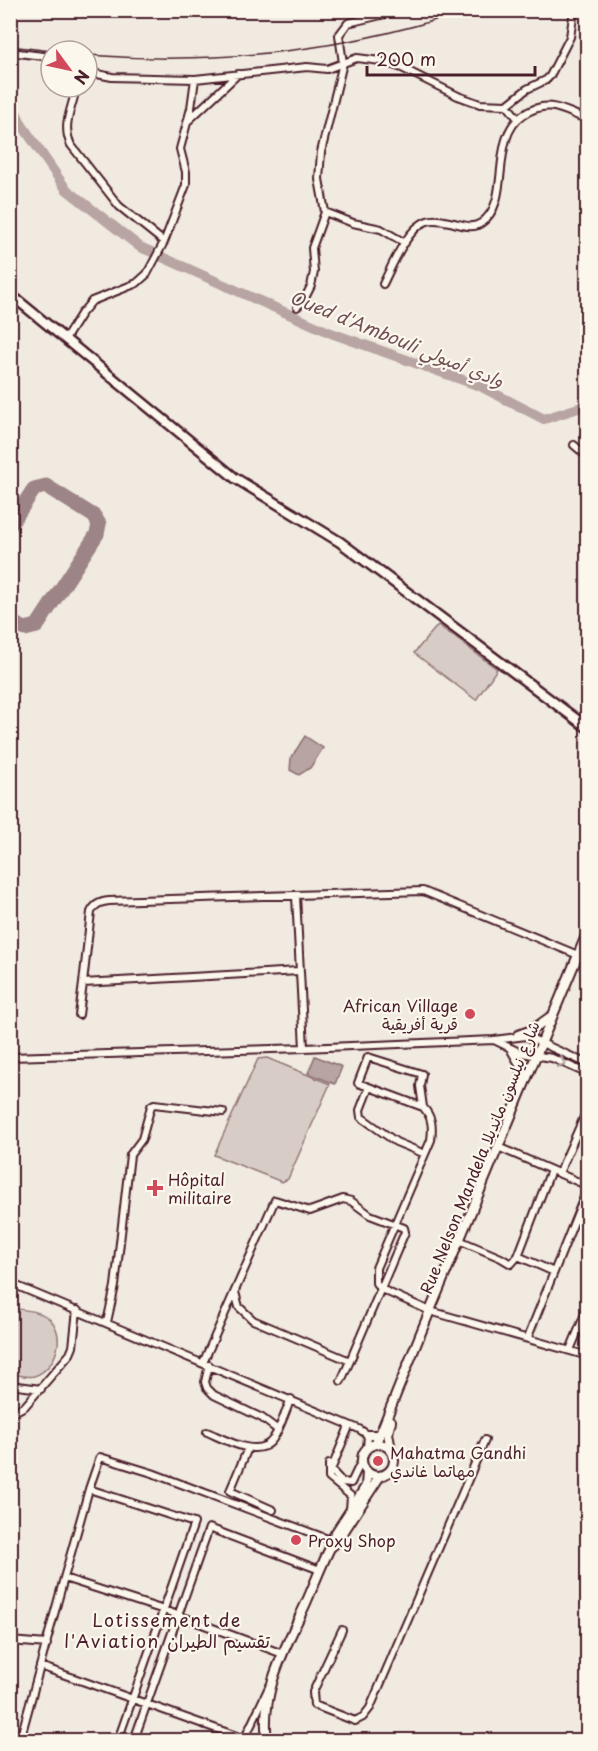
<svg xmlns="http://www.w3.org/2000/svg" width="598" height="1751" viewBox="0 0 598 1751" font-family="'Playpen Sans','Playpen Sans Arabic',sans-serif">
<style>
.green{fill:#d8ccc6;stroke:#917678;stroke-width:1.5}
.water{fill:#b8a4a2;stroke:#8c6f72;stroke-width:1.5}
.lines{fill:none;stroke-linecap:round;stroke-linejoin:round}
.river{stroke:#b8a4a2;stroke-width:10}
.taxiway{stroke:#9d8486;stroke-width:15}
.minor-casing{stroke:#4a1f2b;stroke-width:10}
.major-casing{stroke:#4a1f2b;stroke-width:12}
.highway-casing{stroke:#4a1f2b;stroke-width:13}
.minor{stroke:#fbf7ec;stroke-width:6}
.major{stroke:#fbf7ec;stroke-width:8}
.highway{stroke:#fbf7ec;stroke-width:8}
.rail{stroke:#4a1f2b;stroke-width:1.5}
.oneway{stroke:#ab9695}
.poi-dot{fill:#d1495b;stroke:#fbf7ec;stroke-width:2}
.labels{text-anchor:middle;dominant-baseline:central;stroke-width:4.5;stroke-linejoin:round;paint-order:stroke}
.poi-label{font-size:16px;fill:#4a1f2b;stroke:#fbf7ec;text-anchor:start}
.street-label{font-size:16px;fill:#4a1f2b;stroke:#fbf7ec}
.water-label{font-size:18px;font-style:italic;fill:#704e55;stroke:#fbf7ec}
.neighbourhood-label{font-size:18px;letter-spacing:1.5px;fill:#4a1f2b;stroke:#fbf7ec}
</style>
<rect width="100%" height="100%" fill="#f0eae0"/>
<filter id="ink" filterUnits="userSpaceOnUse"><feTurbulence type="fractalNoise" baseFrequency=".0167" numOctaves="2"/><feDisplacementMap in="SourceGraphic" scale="12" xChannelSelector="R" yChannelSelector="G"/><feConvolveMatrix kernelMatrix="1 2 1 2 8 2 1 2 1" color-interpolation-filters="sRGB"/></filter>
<g filter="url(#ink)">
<path class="green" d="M438,625L497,669L476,700L414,653Z
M267,1058L330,1084L288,1179L282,1182L214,1155L258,1059Z
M10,1308C23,1310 37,1310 47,1317C68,1332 57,1369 34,1376C26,1378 18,1375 11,1373Z"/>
<path class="water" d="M305,736L323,748L310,768L299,775L290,770L291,758Z
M315,1056L342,1067L335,1084L308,1073Z"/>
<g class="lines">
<path class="river" d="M10,100L22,125L66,189L140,247L154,253
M162,257L331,333L480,386L544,419L588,405"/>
<path class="taxiway" d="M10,525L34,489L46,486L94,516L99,524L97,534L37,626L25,629L10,621"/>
<g class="minor-casing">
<path id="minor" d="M10,52L51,57
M87,72L112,77L195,79L307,67L327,69L357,58L381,61L402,68L458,96L480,104L507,105L527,89L546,80L550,76L570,37L574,10
M76,87C73,108 61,124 71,145L119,206L164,242
M507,105L518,119
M189,120L238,74
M325,212L353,223L381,229L405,243
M383,284C392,266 407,228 427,221C436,218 445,221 454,223C463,225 473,229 481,223C513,202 488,139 523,115C548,98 563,110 588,120
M297,307L304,300L311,286L314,272L312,248L325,212L319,179L321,152L343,63L339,35L348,23L402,10
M66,338L81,314L92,301L137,283L147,274L164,242L186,185V172L180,149L191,108L195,79
M574,445L588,457
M296,896L304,1048
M83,983L91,912C95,904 100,902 109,901L423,891L578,955
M79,1015L83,983L299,971
M494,1040L521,1053L552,1058L588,1074
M10,1057L304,1048L494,1040L526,1036L588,1064
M369,1087L360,1110L361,1117L396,1142L425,1154
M423,1107L420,1086L422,1074L368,1057L358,1083L423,1107C432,1117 433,1126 431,1140L376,1268V1283L381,1289L430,1311L588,1356
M498,1147L588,1186
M551,1170L518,1256L554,1272
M559,1173L588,1108
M459,1240L501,1258L511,1264L518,1256
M10,1283L359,1429L368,1435L367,1448
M107,1322L115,1286L130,1155L142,1139L151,1106L154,1104L223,1112
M528,1337L588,1187
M570,1350L588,1307
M203,1363L275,1200L310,1211L343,1199L351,1201L370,1215L404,1228L405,1232L350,1361L253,1320L239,1307L235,1292
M209,1365L205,1382L207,1388L214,1395L262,1418L278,1430
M341,1381L350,1361
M10,1385L41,1389
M10,1414L25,1406L70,1354L73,1347L77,1310
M344,1423L348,1426V1429L331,1470L342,1482L351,1483L362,1460
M207,1432C224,1439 259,1460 273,1439C281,1427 285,1412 291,1399
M248,1448L230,1491L273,1510
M329,1464V1478L351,1496L350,1510
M89,1489L100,1457L152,1473L333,1541
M64,1578L89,1489L194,1523L118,1740
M342,1630L313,1692L314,1705L355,1721L363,1717L370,1708L485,1440
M10,1641L47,1644
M40,1666L245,1739
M20,1740L64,1578L164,1610L283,1654
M134,1740L209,1528L320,1570
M244,1740L269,1687"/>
</g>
<g class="major-casing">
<path id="major" d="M518,1035L532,1030L550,1017
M512,1050L520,1064L523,1085
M391,1421L388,1433L391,1450
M368,1435H380
M376,1444L422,1330L588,931
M362 1460a16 16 0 1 1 32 0a16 16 0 1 1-32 0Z
M330,1548L331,1540L366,1486L367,1472
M267,1740C260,1691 286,1647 306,1603C314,1585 321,1566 330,1548L337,1542L380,1476"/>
</g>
<g class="highway-casing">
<path id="highway" d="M10,294L235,478L340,542L588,728"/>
</g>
<use href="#minor" class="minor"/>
<use href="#major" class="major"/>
<use href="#highway" class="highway"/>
<path class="rail" d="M10,46L51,51
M87,55C216,65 345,51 468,10"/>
</g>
<defs><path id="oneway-chevron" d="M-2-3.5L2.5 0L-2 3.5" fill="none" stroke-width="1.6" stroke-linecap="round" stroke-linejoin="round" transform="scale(1.5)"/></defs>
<use class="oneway" href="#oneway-chevron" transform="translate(562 1063) rotate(24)"/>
</g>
<g class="poi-dot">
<circle cx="470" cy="1014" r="6"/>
<path d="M152 1179h6v6h6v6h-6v6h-6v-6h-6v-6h6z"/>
<circle cx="378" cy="1461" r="6"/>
<circle cx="296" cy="1540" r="6"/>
</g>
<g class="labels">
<g class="poi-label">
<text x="458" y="1005" text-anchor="end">African Village<tspan x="458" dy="18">قرية أفريقية</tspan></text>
<text x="168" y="1179">Hôpital<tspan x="168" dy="18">militaire</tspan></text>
<text x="390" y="1452">Mahatma Gandhi<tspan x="390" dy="18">مهاتما غاندي</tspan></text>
<text x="308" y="1540">Proxy Shop</text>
</g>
<g class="street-label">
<text transform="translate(479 1157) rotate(-68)">Rue Nelson Mandela شارع نيلسون مانديلا</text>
</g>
<g class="water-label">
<text transform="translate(397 338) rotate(22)">Oued d'Ambouli وادي أمبولي</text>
</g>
<g class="neighbourhood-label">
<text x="167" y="1619">Lotissement de<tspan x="167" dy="21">l'Aviation تقسيم الطيران</tspan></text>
</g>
</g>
<rect width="598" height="1751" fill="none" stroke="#fbf7ec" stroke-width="36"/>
<rect x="18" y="18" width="562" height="1715" fill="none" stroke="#4a1f2b" stroke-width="2" filter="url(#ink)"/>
<g transform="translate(69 69) rotate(123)"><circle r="28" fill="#fbf7ec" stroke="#b4a19f" stroke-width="1.5"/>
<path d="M0-4.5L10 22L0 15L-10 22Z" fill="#d1495b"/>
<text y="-9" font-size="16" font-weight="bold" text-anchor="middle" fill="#4a1f2b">N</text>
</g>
<path d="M367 66v9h168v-9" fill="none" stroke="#4a1f2b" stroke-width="3"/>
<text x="376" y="66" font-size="18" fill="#4a1f2b" stroke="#fbf7ec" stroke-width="4.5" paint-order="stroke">200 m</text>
</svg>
